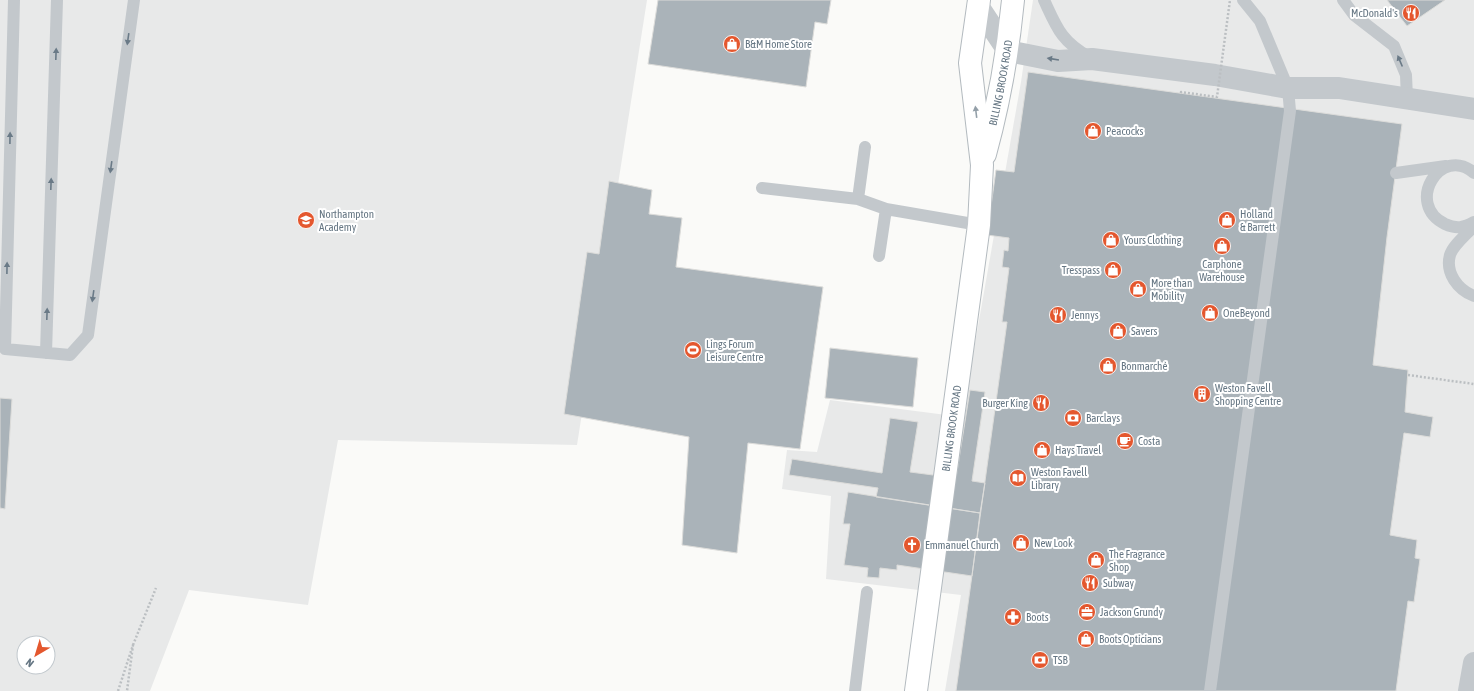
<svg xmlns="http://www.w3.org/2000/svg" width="1474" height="691" viewBox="0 0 1474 691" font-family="'Asap Condensed',sans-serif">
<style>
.built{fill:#e8e9e9;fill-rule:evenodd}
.building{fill:#aab3b9;stroke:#dcdcda}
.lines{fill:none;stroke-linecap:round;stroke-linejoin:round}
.secondary-casing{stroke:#b3babf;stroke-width:24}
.path{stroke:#bbbfc2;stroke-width:2.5;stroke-dasharray:2 2;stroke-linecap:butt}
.lane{stroke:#c3c8cc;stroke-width:12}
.street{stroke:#c3c8cc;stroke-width:22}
.secondary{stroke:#fff;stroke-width:22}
.path-bridge{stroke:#bbbfc2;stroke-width:2.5;stroke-dasharray:2 2;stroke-linecap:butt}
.oneway{fill:#6a7a87}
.oneway2{fill:#939fa8}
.labels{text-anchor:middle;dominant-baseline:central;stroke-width:4;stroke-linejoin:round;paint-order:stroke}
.poi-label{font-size:11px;fill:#657683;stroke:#fff;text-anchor:start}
.street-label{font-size:11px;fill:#657683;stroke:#fff}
</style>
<rect width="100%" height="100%" fill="#fafaf8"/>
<path class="built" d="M0,0H647L577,445L338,440L308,605L189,590L150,691H0ZM24,643H48V667H24Z
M1033,0H1474V691H945L961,595L826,579L831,496L782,489L787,450L817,452L830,400L962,417L1021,82Z"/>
<path class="building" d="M658,0H831L827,24L815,22L806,87L648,64Z
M1387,0H1445L1407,26Z
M1028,72L1402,124L1387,237L1373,365L1408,370L1405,412L1433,417L1430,437L1404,433L1390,535L1417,540L1415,558L1420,559L1414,602L1408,601L1396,691H956L1007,322H1002L1009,268L1002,267L1004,250L1008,251L1009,238L987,235L996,170L1014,172Z
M609,181L652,190L649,214L682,218L676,267L823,287L800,449L748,443L737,553L682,545L689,437L564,414L587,252L599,254Z
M830,348L918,358L913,407L825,398Z
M970,390L985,392L972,481L985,483L980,513L876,497L878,488L789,475L792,459L882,473L890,418L918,422L910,472L956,478Z
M0,398L12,399L5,509L0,508Z
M848,492L980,513L972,576L897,565V570L880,568L879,578L867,577L868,568L844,565L850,524H843Z"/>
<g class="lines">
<g class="secondary-casing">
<g id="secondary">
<path id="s1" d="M985,154C999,103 1008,53 1013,0"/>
<path id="s2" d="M916,691L979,225L982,165L970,63L979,0"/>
</g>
</g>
<path class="path" d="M1408,375L1474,384
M133,645L156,588
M118,691L133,645L127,691"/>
<path class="lane" d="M14,0L5,349L70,355L88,335L134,0
M1044,0C1057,28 1061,41 1089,57
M1343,0L1354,15L1394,46L1406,75L1407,98
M1396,173L1446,166
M1474,173C1441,144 1404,204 1445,224C1456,229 1464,228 1474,222
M762,188L858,199L886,209L979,225
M858,199L865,147
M1474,226C1467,234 1453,245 1450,255C1445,273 1458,290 1474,296
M879,256L886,209
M46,353L57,0
M855,691L867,592
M1210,691L1290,111L1288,88L1260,21L1243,0"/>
<path class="street" d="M978,6L1008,51L1058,61L1092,59L1215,75L1288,88H1339L1474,109
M1469,691L1474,663"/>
<use href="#secondary" class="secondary"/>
<path class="path-bridge" d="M1181,93V92L1217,97L1230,0"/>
</g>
<defs><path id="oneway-solid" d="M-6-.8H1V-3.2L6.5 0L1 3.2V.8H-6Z"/></defs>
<g class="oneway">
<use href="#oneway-solid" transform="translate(128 39) rotate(98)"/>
<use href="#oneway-solid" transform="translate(56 54) rotate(-88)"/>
<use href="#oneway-solid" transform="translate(1053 59) rotate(-171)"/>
<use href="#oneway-solid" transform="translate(1400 61) rotate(-113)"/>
<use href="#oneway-solid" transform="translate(10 138) rotate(-89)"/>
<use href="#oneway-solid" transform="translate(111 167) rotate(98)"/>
<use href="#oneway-solid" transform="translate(51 184) rotate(-88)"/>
<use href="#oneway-solid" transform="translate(7 268) rotate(-89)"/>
<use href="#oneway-solid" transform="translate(93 296) rotate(98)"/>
<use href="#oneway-solid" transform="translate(47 314) rotate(-88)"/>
</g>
<use class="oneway2" href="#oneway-solid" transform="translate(976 112) rotate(-97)"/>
<defs>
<g id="restaurant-disc" transform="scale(0.9)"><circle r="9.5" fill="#e4572e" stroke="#fff"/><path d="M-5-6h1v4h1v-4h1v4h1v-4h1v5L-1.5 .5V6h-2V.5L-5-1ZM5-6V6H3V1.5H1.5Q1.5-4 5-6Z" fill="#fff"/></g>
<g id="shop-disc" transform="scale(0.9)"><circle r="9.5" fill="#e4572e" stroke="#fff"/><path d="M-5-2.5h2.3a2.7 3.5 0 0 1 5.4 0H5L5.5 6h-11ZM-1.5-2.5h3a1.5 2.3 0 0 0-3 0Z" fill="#fff"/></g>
<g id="school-disc" transform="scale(0.9)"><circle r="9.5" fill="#e4572e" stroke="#fff"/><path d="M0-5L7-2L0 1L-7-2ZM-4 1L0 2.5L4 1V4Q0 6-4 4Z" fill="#fff"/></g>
<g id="stadium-disc" transform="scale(0.9)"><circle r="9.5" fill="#e4572e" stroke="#fff"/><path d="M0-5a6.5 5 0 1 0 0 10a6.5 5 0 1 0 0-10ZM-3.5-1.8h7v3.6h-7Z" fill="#fff"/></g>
<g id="building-disc" transform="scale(0.9)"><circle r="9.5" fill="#e4572e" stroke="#fff"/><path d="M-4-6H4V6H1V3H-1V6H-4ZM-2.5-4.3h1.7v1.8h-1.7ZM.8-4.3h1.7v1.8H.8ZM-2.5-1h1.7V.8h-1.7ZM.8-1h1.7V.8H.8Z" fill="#fff"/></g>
<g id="bank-disc" transform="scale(0.9)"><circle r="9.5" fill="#e4572e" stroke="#fff"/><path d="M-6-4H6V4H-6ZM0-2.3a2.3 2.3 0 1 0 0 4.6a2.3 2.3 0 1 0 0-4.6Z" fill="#fff"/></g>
<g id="cafe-disc" transform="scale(0.9)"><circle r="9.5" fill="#e4572e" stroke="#fff"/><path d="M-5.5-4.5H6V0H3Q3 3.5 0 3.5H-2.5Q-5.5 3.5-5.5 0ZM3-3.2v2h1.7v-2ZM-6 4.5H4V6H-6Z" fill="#fff"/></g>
<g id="library-disc" transform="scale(0.9)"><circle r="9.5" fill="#e4572e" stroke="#fff"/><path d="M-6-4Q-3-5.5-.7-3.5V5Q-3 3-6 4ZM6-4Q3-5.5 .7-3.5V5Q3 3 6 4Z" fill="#fff"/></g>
<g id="church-disc" transform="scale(0.9)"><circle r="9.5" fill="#e4572e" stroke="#fff"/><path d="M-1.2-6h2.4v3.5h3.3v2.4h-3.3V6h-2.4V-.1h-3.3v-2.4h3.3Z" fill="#fff"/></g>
<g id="office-disc" transform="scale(0.9)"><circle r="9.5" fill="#e4572e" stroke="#fff"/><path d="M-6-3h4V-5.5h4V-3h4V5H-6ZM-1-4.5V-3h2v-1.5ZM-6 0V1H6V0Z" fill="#fff"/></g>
<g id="pharmacy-disc" transform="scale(0.9)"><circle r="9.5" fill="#e4572e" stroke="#fff"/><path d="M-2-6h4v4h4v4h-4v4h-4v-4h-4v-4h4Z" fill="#fff"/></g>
</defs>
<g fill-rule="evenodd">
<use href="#restaurant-disc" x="1411" y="13"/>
<use href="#shop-disc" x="732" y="44"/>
<use href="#shop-disc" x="1093" y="131"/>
<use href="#school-disc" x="306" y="220"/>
<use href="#shop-disc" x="1227" y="220"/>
<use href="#shop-disc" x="1111" y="240"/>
<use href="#shop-disc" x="1222" y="246"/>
<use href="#shop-disc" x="1113" y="270"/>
<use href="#shop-disc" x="1138" y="289"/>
<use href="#shop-disc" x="1210" y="313"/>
<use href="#restaurant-disc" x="1058" y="315"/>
<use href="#shop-disc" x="1118" y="331"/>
<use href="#stadium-disc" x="693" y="350"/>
<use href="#shop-disc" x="1108" y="366"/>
<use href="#building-disc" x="1202" y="394"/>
<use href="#restaurant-disc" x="1041" y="403"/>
<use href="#bank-disc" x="1073" y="418"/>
<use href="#cafe-disc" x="1125" y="441"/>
<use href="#shop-disc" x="1042" y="450"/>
<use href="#library-disc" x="1018" y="478"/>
<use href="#shop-disc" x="1021" y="543"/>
<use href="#church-disc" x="912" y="545"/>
<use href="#shop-disc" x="1096" y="560"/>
<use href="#restaurant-disc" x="1090" y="583"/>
<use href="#office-disc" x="1087" y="612"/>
<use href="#pharmacy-disc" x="1013" y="617"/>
<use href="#shop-disc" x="1086" y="639"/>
<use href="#bank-disc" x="1040" y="660"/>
</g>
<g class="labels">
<g class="poi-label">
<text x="1398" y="13" text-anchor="end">McDonald's</text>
<text x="745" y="44">B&amp;M Home Store</text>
<text x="1106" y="131">Peacocks</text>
<text x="319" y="214">Northampton<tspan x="319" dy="13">Academy</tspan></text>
<text x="1240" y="214">Holland<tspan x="1240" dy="13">&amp; Barrett</tspan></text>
<text x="1124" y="240">Yours Clothing</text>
<text x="1222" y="264" text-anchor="middle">Carphone<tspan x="1222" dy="13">Warehouse</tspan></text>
<text x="1100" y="270" text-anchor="end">Tresspass</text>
<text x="1151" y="283">More than<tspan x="1151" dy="13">Mobility</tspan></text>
<text x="1223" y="313">OneBeyond</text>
<text x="1071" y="315">Jennys</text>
<text x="1131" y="331">Savers</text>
<text x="706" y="344">Lings Forum<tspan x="706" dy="13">Leisure Centre</tspan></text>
<text x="1121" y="366">Bonmarché</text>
<text x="1215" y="388">Weston Favell<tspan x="1215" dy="13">Shopping Centre</tspan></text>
<text x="1028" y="403" text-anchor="end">Burger King</text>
<text x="1086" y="418">Barclays</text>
<text x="1138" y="441">Costa</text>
<text x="1055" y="450">Hays Travel</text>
<text x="1031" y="472">Weston Favell<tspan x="1031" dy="13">Library</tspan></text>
<text x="1034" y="543">New Look</text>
<text x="925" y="545">Emmanuel Church</text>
<text x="1109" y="554">The Fragrance<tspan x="1109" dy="13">Shop</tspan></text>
<text x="1103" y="583">Subway</text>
<text x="1100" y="612">Jackson Grundy</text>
<text x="1026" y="617">Boots</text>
<text x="1099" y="639">Boots Opticians</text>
<text x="1053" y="660">TSB</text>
</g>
<g class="street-label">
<text stroke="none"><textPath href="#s1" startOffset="73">BILLING BROOK ROAD</textPath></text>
<text stroke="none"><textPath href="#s2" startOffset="265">BILLING BROOK ROAD</textPath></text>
</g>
</g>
<g transform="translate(36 655) rotate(218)"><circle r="19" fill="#ffffff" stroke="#c1c8cd"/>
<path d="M0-3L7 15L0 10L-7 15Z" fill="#e4572e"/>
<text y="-6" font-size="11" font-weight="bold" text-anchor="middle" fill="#657683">N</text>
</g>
</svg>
